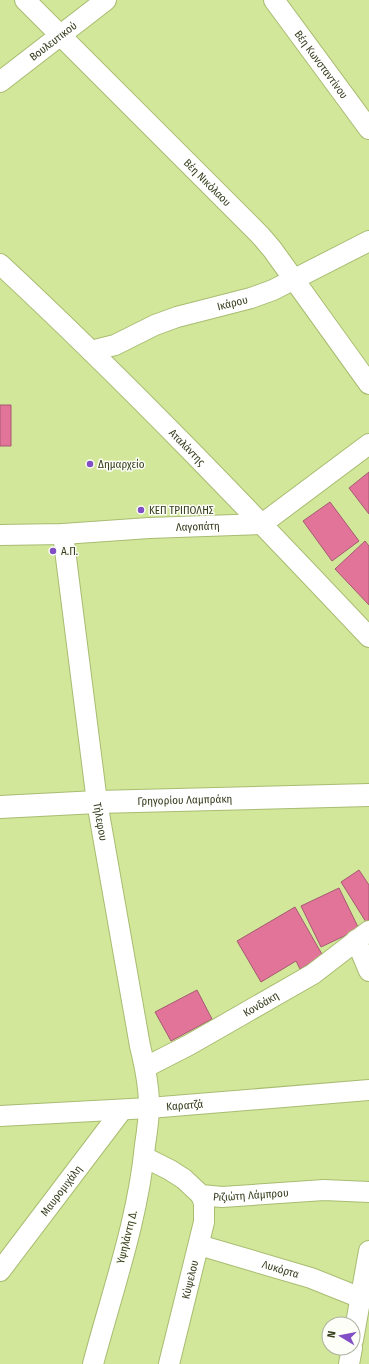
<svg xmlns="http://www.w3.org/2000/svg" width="369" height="1364" viewBox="0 0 369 1364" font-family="'Fira Sans Condensed',sans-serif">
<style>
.building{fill:#e37499;stroke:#a45a72}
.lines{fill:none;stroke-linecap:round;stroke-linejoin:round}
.street-casing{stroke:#a9bc72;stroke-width:22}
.primary-casing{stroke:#a9bc72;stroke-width:24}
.street{stroke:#fff;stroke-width:20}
.primary{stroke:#fff;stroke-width:22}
.poi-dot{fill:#824ec5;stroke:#fcfef7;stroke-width:1.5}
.labels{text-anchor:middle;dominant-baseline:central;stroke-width:3;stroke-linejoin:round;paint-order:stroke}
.street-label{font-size:11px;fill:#363e1e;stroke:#fcfef7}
.poi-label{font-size:11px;fill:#363e1e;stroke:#fcfef7;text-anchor:start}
</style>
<rect width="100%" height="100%" fill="#d2e79a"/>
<path class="building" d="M0,405H11V446H0Z
M369,472V514L349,488Z
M330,502L359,541L332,561L303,521Z
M365,541L369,546V605L335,569Z
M359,870L369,885V920L366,922L341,882Z
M339,888L359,929L321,947L301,906Z
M295,907L323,956L300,969L296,961L261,982L237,941Z
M197,990L212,1019L171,1041L155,1012Z"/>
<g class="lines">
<g class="street-casing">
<g id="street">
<path id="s1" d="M25,0L260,235L272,249L369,384"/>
<path id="s2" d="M274,0L369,129"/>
<path id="s3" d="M0,82L106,0"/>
<path id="s4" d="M0,264C128,383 249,510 369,637"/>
<path id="s5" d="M91,351L115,345L155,325L177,317L251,298L273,290L369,241"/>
<path id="s6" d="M63,534L97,802L140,1046C145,1066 149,1086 149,1106C149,1119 147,1132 145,1145C138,1220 112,1292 93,1364"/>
<path id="s7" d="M0,535L63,534L149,528L262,524L369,444"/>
<path d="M356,940L369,971"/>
<path id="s8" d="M146,1067L189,1045L313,974L369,931"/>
<path id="s9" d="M0,1116L149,1108L369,1090"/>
<path id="s10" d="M144,1157L170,1170L184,1179L201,1195L222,1197L324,1190L369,1192"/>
<path id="s11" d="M199,1245L311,1278L361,1298"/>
<path id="s12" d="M0,1271L122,1110"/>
<path d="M353,1340L369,1251"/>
<path id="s13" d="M169,1364L204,1222V1203L201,1195"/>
<path d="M349,1364L352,1348"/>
</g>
</g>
<g class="primary-casing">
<g id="primary">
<path id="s14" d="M0,807L97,802L369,795"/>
</g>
</g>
<use href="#street" class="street"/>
<use href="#primary" class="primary"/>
</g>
<g class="poi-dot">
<circle cx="90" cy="464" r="4"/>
<circle cx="141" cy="510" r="4"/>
<circle cx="53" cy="551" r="4"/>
</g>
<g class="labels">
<g class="street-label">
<text stroke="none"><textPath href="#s3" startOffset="67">Βουλευτικού</textPath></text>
<text stroke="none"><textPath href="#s2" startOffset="80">Βέη Κωνσταντίνου</textPath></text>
<text stroke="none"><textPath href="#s1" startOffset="258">Βέη Νικόλαου</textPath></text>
<text stroke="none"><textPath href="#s5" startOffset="150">Ικάρου</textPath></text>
<text stroke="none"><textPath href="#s4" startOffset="262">Αταλάντης</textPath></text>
<text stroke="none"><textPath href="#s7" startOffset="198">Λαγοπάτη</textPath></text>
<text stroke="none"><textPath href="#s14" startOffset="185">Γρηγορίου Λαμπράκη</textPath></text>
<text stroke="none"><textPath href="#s6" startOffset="290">Τήλεφου</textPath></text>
<text stroke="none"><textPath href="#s8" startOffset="131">Κονδάκη</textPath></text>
<text stroke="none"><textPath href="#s9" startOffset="185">Καρατζά</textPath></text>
<text stroke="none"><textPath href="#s12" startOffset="101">Μαυρομιχάλη</textPath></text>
<text stroke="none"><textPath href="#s10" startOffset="119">Ριζιώτη Λάμπρου</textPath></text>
<text transform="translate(127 1237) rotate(-76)">Υψηλάντη Δ.</text>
<text stroke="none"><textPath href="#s11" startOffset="85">Λυκόρτα</textPath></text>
<text stroke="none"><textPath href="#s13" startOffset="87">Κύψελου</textPath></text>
</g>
<g class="poi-label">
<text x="98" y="464">Δημαρχείο</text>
<text x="149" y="510">ΚΕΠ ΤΡΙΠΟΛΗΣ</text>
<text x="61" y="551">Α.Π.</text>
</g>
</g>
<g transform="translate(341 1336) rotate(280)"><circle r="19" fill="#fcfef7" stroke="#adb1a0"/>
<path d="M0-3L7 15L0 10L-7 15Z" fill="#824ec5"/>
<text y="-6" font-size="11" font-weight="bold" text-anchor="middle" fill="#363e1e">N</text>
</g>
</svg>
